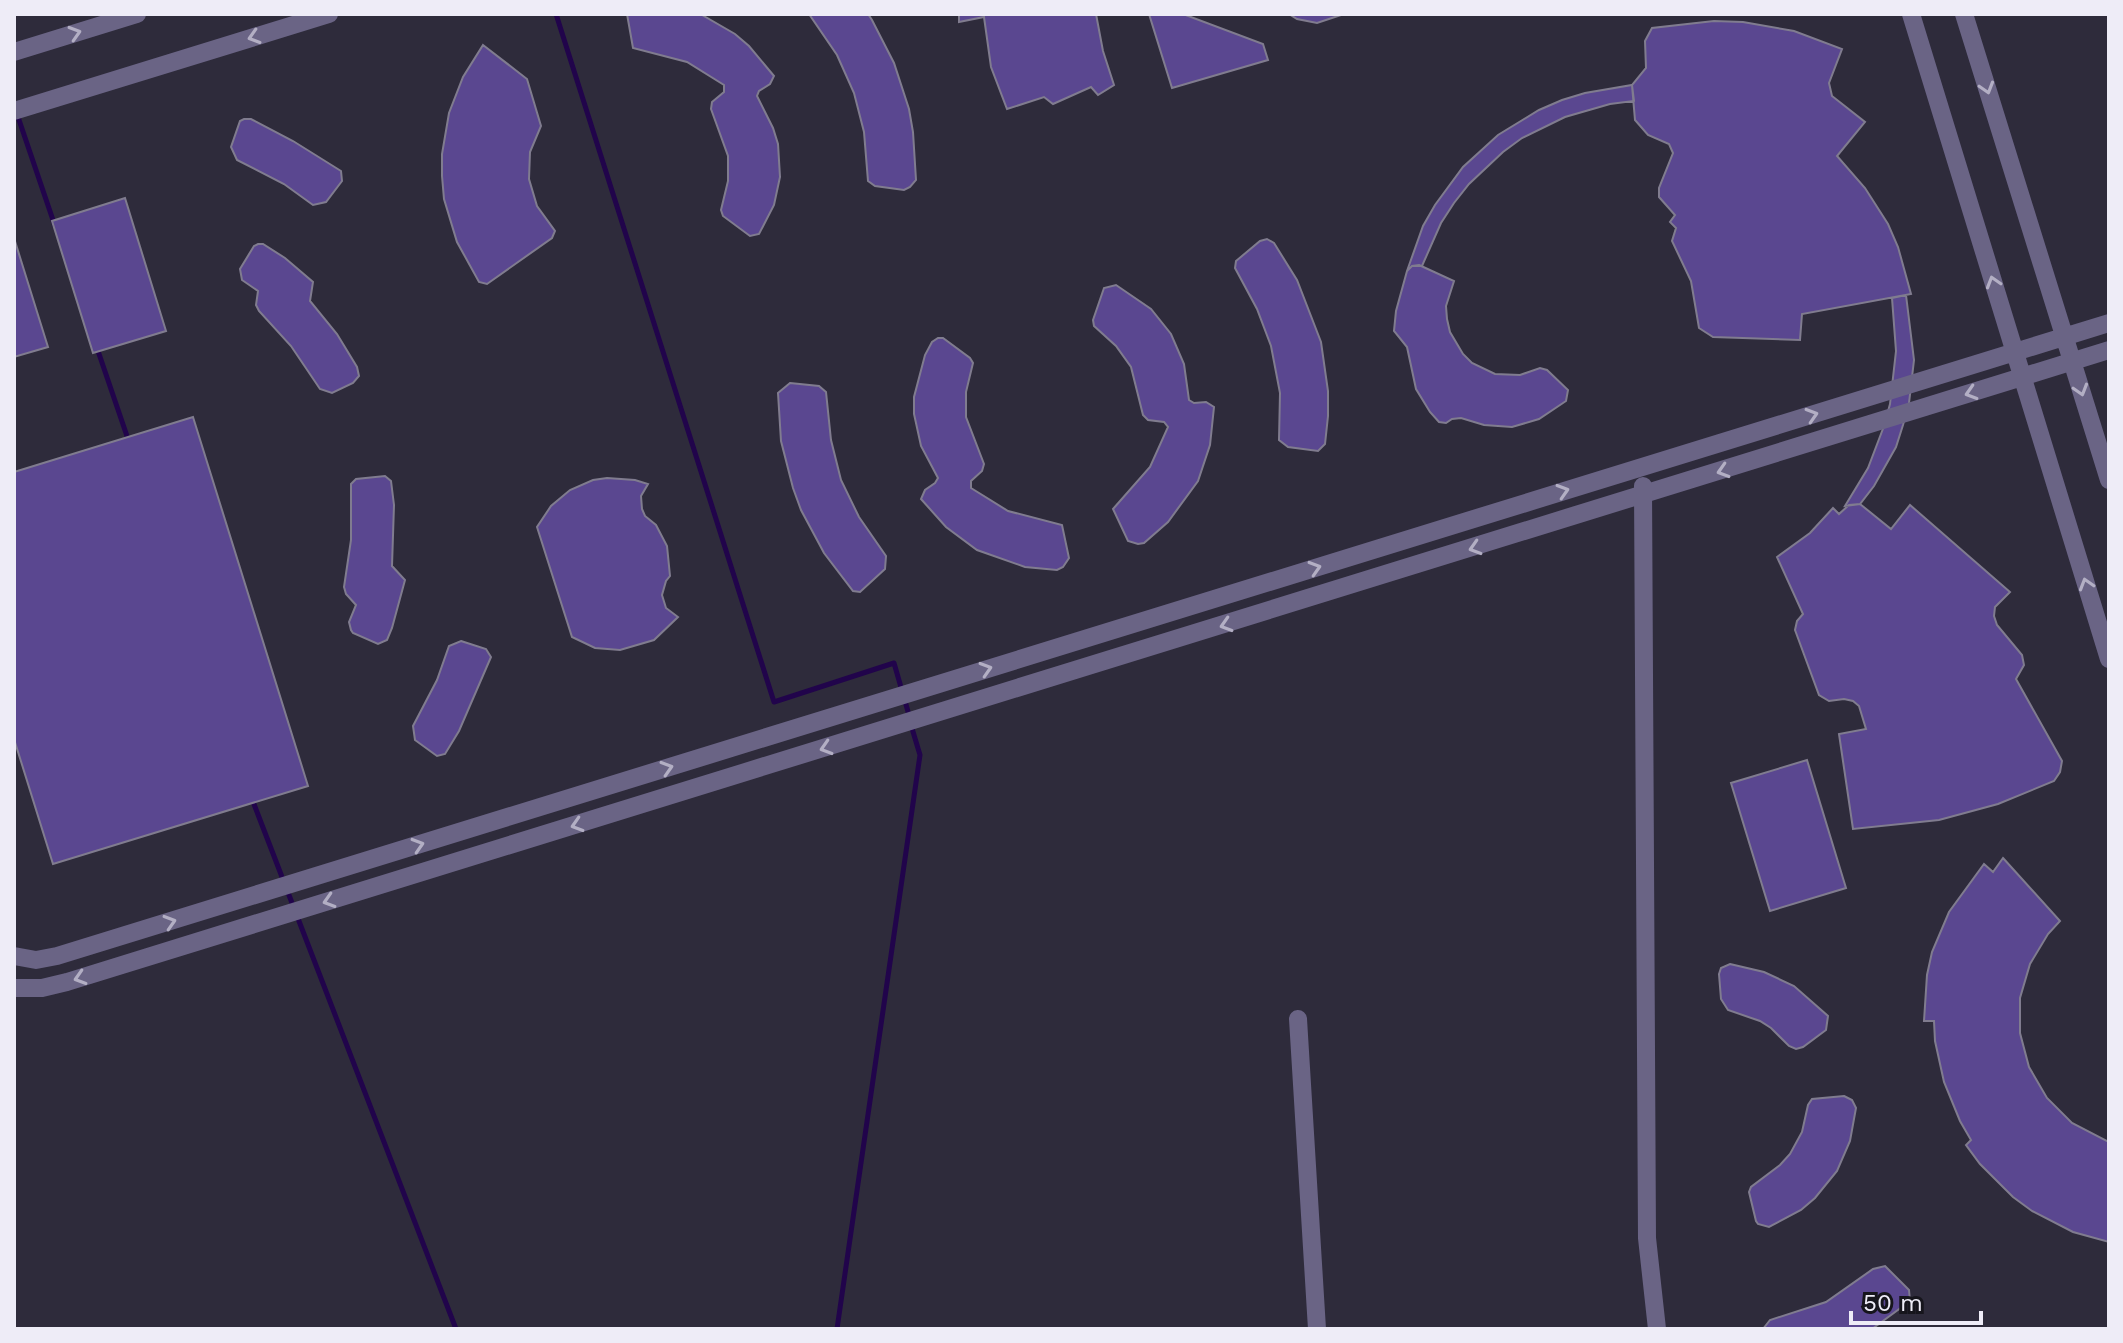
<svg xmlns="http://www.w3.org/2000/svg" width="2123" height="1343" viewBox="0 0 2123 1343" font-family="'Work Sans',sans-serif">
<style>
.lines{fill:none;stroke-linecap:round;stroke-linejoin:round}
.stream{stroke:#21044b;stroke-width:5}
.building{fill:#5a4790;stroke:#807c8f;stroke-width:2}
.minor{stroke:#6a6485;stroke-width:18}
.oneway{stroke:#b3afc4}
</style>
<rect width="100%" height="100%" fill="#2e2b3b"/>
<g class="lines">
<path class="stream" d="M556,14L774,702L894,663L909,715
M17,114L55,226
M96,345L129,442
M252,799L456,1329
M837,1329L920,755L911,725"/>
</g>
<path class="building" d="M627,14L702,15L735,34L749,46L774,76L770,84L759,91L757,96L773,128L778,144L780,177L774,205L759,234L750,236L723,216L721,210L728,181V156L711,109L712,102L724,92V85L687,62L633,48Z
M809,14H868L872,20L894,63L909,109L913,132L916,180L910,187L904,190L875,186L868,181L864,132L854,93L837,55Z
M959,14H1096L1103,51L1114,85L1098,95L1091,87L1053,104L1044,97L1007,109L991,67L984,17L959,22Z
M1149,14H1183L1263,44L1268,60L1172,88Z
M1289,14H1344L1317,23L1297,19Z
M1714,21L1743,22L1794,31L1842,49L1829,83L1832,96L1865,122L1837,156L1865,188L1888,224L1898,247L1911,294L1802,314L1800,340L1713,337L1699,328L1691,281L1672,241L1676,228L1670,222L1675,215L1659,197V188L1673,153L1669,144L1648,135L1635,120L1632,85L1646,68L1645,41L1652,28Z
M483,45L527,79L541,126L530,152L529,179L537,206L555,231L552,238L487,284L479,282L457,242L444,199L442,176V154L449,113L463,77Z
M1632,85L1634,101L1610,104L1565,117L1522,138L1503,152L1469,184L1454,203L1441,223L1422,266H1412L1407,271L1423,226L1435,205L1463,167L1498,135L1539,110L1562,100L1585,93Z
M244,119H251L293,141L341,171L342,181L326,202L313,205L284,184L237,160L231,147L240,121Z
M125,198L166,331L93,353L52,221Z
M14,238L48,347L14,357Z
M1267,239L1274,243L1297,280L1321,342L1328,391V416L1325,444L1318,451L1288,447L1279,440L1280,393L1271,346L1257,309L1235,268L1236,261L1260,241Z
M258,244H263L285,258L313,282L310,301L337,334L357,367L359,376L353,383L332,393L320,389L291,346L259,311L256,305L258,291L242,280L240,269L254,246Z
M1419,265L1454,281L1446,306L1447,319L1450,332L1463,354L1472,363L1495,374L1520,375L1540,368L1547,370L1568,390L1566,401L1539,419L1512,427L1484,425L1461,418L1452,419L1446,423L1439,422L1430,412L1416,389L1407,347L1394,331L1396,311L1407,271L1412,266Z
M1116,285L1151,309L1171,334L1184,364L1189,400L1194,403L1206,402L1214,407L1210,445L1198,481L1168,522L1144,543L1138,544L1128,541L1113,509L1150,467L1168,427L1164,422L1148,420L1143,415L1131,367L1116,346L1094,326L1093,320L1104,288Z
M1906,295L1914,360L1909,403L1903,425L1896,447L1874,486L1860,504L1845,506L1868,468L1884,426L1890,404L1896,351L1892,298Z
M938,338H943L970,358L973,363L966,392V417L984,464L982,471L971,481V488L1008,511L1062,525L1069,558L1063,567L1057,570L1025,567L977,550L946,527L921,499L925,490L935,483L938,478L921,446L914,414V397L925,355L932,342Z
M790,383L819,386L826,392L831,440L841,480L859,517L886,556L885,569L860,592L853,591L824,553L801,510L793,488L781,441L778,393Z
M193,417L308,786L53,864L14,739V472Z
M385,476L391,481L394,505L392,566L405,580L392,628L387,640L378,644L353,633L351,630L349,622L356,605L346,594L344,587L351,540V484L356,479Z
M607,478L635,480L648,484L641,496L642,509L645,516L656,525L667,546L670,576L666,581L662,595L666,608L678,617L654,640L620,650L595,648L572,637L537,527L551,506L570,490L593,480Z
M1860,504L1891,529L1910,505L2010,592L1995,607L1994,616L1997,625L2022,655L2024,665L2016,679L2062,761L2060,772L2054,781L1998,804L1939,820L1853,829L1839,734L1866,729L1859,706L1853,701L1844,699L1829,701L1819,695L1795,630L1797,621L1803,614L1777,557L1810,533L1833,508L1839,514L1849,505Z
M461,641L486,649L491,657L459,731L445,754L437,756L415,740L413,726L437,680L449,646Z
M1807,760L1846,888L1770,911L1731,783Z
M2003,858L2060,921L2048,934L2030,964L2020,998V1033L2029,1067L2047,1098L2072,1123L2109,1142V1242L2073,1232L2032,1211L2013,1197L1980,1164L1966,1145L1971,1140L1960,1121L1944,1082L1935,1041L1934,1021H1924L1927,975L1932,952L1949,912L1984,864L1993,872Z
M1730,964L1764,972L1794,986L1828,1016L1826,1030L1803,1047L1796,1049L1789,1046L1771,1028L1760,1021L1728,1010L1721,999L1719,974L1721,968Z
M1844,1096L1852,1100L1856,1108L1850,1141L1837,1171L1815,1198L1801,1210L1769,1227L1758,1224L1756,1221L1749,1192L1751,1187L1780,1165L1790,1154L1802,1132L1808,1105L1812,1099Z
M1885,1266L1909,1290L1910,1301L1872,1329H1763L1770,1320L1826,1302L1873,1269Z"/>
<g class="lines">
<path class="minor" d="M1911,14L2109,659
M1964,14L2109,480
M14,52L137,14
M14,111L329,14
M1643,486L1647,1238L1657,1329
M14,956L36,960L57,956L2109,323
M14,988H42L67,982L2109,350
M1298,1019L1317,1329"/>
</g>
<defs><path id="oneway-chevron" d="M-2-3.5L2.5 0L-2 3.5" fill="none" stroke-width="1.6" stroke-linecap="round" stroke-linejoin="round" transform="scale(2)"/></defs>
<g class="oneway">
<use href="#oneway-chevron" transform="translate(75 33) rotate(-17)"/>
<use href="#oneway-chevron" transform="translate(254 37) rotate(163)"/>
<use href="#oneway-chevron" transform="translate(1987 88) rotate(73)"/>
<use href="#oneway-chevron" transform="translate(1993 282) rotate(-107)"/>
<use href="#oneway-chevron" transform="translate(2081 390) rotate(73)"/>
<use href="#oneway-chevron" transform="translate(1971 393) rotate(163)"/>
<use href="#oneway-chevron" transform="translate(1812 415) rotate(-17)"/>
<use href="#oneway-chevron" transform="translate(1723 471) rotate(163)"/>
<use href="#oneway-chevron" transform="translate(1563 491) rotate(-17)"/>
<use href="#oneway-chevron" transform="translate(1475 548) rotate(163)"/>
<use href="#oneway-chevron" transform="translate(1315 568) rotate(-17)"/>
<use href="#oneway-chevron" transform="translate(2086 584) rotate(-107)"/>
<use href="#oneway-chevron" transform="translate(1226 625) rotate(163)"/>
<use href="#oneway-chevron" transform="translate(986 669) rotate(-17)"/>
<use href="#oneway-chevron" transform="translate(826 748) rotate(163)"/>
<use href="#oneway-chevron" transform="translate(667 768) rotate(-17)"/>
<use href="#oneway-chevron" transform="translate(577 825) rotate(163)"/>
<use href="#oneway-chevron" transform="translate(418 845) rotate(-17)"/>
<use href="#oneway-chevron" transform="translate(329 901) rotate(163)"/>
<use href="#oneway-chevron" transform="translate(170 922) rotate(-17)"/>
<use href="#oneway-chevron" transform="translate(80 978) rotate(163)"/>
</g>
<rect width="2123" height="1343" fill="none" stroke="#eeecf7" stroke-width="32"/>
<path d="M1851 1311v12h130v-12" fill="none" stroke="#eeecf7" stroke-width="4"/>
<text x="1863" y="1311" font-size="24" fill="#eeecf7" stroke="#16151c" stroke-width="6" paint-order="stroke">50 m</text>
</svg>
